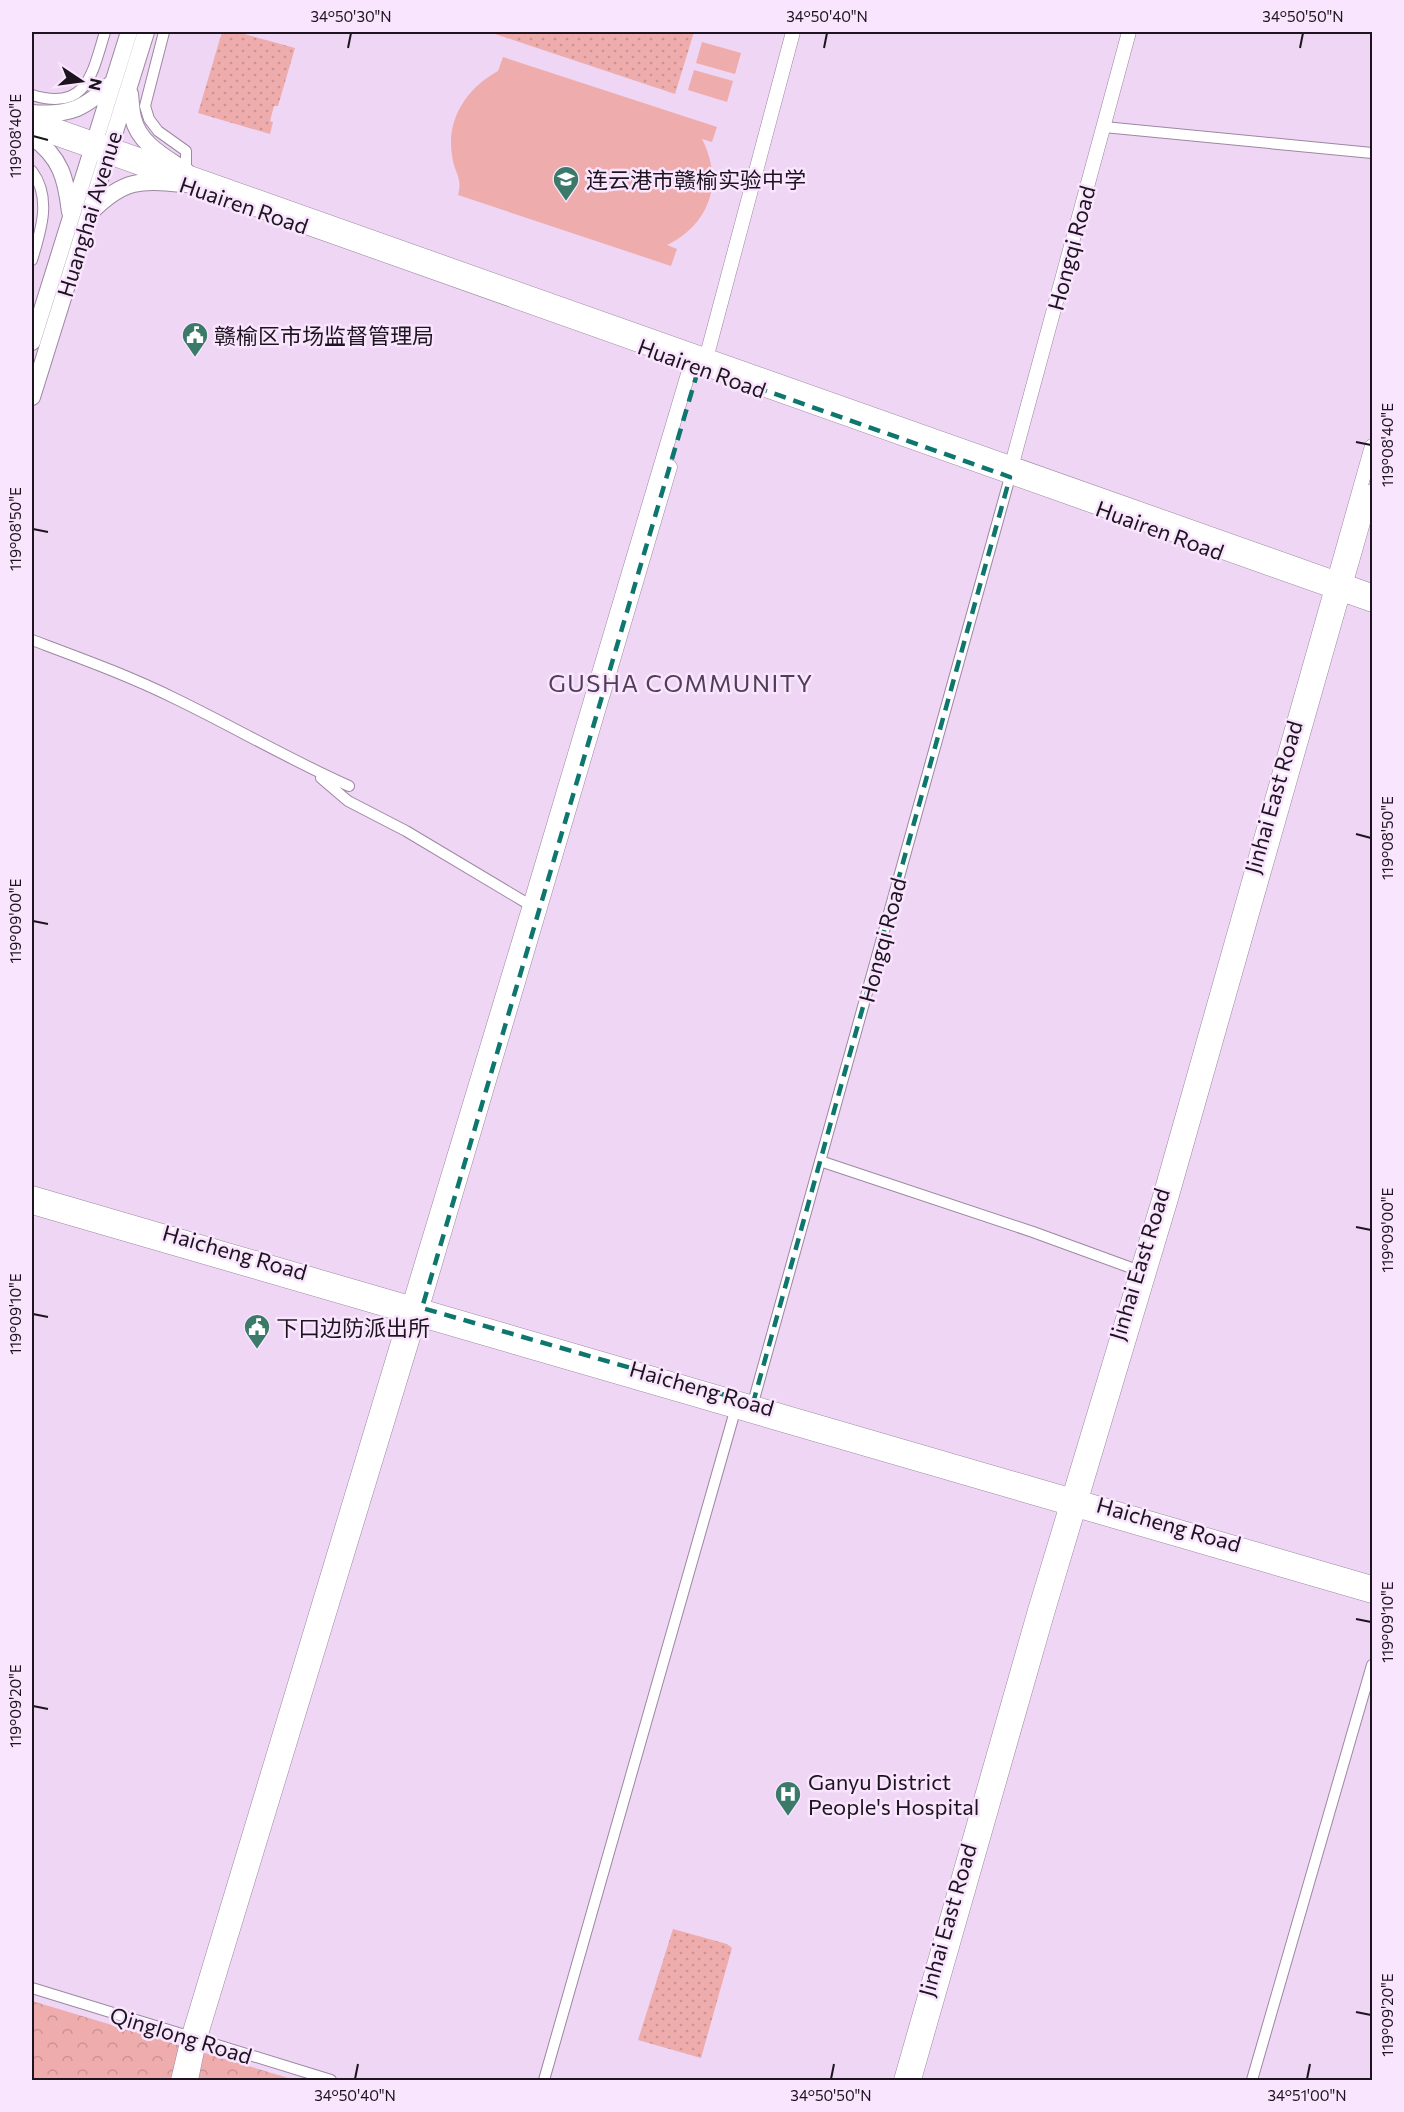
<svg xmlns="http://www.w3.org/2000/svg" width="1404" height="2112" viewBox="0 0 1404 2112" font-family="Commissioner,'Noto Sans SC',sans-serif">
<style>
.grass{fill:url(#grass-dots)}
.forest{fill:url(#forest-crowns)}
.garden{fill:#efacac}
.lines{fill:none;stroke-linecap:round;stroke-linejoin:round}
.street-casing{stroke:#9d87a3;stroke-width:12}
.secondary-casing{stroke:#9d87a3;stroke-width:15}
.primary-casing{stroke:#9d87a3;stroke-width:18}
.street{stroke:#fff;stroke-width:10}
.secondary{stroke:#fff;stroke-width:14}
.primary{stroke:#fff;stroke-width:16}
.marked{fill:none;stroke:#0f766e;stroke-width:4.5;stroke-dasharray:12 8;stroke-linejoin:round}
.ticks{fill:none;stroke:#1d141f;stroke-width:2}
.labels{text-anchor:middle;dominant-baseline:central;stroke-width:5;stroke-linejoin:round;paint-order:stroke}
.poi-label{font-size:22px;fill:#1d141f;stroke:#f9e5fd;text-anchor:start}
.street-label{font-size:22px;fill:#1d141f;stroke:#f9e5fd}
.neighbourhood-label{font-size:24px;letter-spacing:1.5px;fill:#513d56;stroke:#f9e5fd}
.neatline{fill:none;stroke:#1d141f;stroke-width:2}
.ticks-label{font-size:15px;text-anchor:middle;fill:#1d141f}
</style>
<defs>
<pattern id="grass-dots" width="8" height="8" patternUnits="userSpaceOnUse" patternTransform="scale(1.5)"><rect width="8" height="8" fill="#efacac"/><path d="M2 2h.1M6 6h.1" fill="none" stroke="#cc9394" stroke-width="1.8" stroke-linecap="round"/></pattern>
<pattern id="forest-crowns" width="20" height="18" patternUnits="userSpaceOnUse" patternTransform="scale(1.5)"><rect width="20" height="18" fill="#efacac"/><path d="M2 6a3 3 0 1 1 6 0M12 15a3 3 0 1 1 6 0" fill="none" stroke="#cc9394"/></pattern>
</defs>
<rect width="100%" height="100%" fill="#eed6f4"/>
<path class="grass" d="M222,32H237L295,48L278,106H274L270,121L273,122L270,134L198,113Z
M489,32H694L675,94Z
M673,1929L727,1944L732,1948L701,2058L638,2040Z"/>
<path class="forest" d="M32,2001L295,2080H32Z"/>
<path class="garden" d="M702,42L741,53L735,74L696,63Z
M503,57L717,127L712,142L702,139C724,182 710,224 667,245L677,249L671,266L458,195C463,177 454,173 452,155C446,119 467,88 498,71Z
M694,70L733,81L727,102L688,90Z"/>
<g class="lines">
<g class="street-casing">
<path id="street" d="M164,32L145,106L149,119L158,131L186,151V171
M32,95C87,112 92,74 105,32
M1104,127L1372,153
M32,171C52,198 41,230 32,260
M32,640C80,658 130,676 176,699C234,727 290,760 349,786
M321,778L348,801L406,831L530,905
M820,1161L1033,1232L1137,1270
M753,1403L1010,477
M32,1988L331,2080
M544,2080L735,1411
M1252,2080L1372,1665"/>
</g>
<g class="secondary-casing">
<path id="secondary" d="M32,117L1372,591
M32,130L1372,605
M707,355L793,32
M1012,464L1129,32
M32,1193L1372,1583
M32,1207L1372,1596
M178,2080L188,2038L530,905L691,364
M191,2080L199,2041L422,1308L670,467
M901,2080L1035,1610L1160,1196L1372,446
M914,2080L1047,1614L1171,1199L1372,491"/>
</g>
<g class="primary-casing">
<path id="primary" d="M130,94C131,102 131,110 133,118C139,144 165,157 186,171
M32,113C70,116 85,108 113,82
M32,137C61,157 66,179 70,212
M92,211C124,179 140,180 183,184
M32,342L129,32
M32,397L146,32"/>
</g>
<use href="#street" class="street"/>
<use href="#secondary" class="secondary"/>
<use href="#primary" class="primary"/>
</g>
<path class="marked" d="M699,367L1010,477L753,1403L422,1308Z"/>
<path class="ticks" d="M348,48L351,33M824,48L827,33M1300,48L1303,33M33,136L48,140M1356,442L1371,445M33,529L48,532M1356,834L1371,838M33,921L48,924M1356,1227L1371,1230M33,1314L48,1317M1356,1619L1371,1622M33,1706L48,1709M1356,2012L1371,2015M355,2079L358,2064M831,2079L834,2064M1307,2079L1310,2064"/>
<defs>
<g id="school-pin" transform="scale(1.35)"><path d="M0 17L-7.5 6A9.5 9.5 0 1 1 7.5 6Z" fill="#3b7a68" stroke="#f9e5fd"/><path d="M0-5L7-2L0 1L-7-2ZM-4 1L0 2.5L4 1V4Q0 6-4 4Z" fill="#fff"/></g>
<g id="civic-pin" transform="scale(1.35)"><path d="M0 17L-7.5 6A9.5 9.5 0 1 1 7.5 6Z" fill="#3b7a68" stroke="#f9e5fd"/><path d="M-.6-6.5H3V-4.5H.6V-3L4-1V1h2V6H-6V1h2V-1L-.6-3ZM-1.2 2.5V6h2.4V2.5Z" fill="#fff"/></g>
<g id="hospital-pin" transform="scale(1.35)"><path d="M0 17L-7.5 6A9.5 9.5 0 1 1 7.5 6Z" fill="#3b7a68" stroke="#f9e5fd"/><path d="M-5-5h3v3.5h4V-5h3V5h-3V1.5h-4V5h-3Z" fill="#fff"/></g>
</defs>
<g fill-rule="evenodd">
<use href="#school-pin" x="566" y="179"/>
<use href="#civic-pin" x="195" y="335"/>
<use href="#civic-pin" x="257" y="1327"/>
<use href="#hospital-pin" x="788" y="1794"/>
</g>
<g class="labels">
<g class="poi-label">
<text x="586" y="179">连云港市赣榆实验中学</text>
<text x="214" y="335">赣榆区市场监督管理局</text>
<text x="276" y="1327">下口边防派出所</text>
<text x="808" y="1781">Ganyu District<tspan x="808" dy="25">People's Hospital</tspan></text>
</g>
<g class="street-label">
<text transform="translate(244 205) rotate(19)">Huairen Road</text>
<text transform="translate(89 214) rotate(-73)">Huanghai Avenue</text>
<text transform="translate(1071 248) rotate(-75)">Hongqi Road</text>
<text transform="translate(702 368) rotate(20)">Huairen Road</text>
<text transform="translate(1160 530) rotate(20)">Huairen Road</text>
<text transform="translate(1273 797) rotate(-74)">Jinhai East Road</text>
<text transform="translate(882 940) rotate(-75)">Hongqi Road</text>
<text transform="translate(235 1252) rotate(16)">Haicheng Road</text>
<text transform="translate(1139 1264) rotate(-73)">Jinhai East Road</text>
<text transform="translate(702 1388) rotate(16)">Haicheng Road</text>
<text transform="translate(1169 1524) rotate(16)">Haicheng Road</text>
<text transform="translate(947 1920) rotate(-74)">Jinhai East Road</text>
<text transform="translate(181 2035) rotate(17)">Qinglong Road</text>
</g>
<g class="neighbourhood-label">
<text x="681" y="682">GUSHA COMMUNITY</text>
</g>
</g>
<rect width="1404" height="2112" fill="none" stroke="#f9e5fd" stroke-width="66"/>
<g transform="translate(81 81) rotate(103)" stroke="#f9e5fd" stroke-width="4.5" paint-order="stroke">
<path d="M0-4.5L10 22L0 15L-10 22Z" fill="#1d141f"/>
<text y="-9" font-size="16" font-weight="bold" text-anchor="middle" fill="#1d141f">N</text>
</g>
<rect x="33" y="33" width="1338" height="2046" class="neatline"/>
<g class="ticks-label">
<text x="351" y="22">34°50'30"N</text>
<text x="827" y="22">34°50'40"N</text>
<text x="1303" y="22">34°50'50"N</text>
<text transform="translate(16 136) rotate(-90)" y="5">119°08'40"E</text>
<text transform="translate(1388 445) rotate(-90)" y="5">119°08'40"E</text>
<text transform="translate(16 529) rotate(-90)" y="5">119°08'50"E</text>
<text transform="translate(1388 838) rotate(-90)" y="5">119°08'50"E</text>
<text transform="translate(16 921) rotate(-90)" y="5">119°09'00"E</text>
<text transform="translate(1388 1230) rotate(-90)" y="5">119°09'00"E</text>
<text transform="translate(16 1314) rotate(-90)" y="5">119°09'10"E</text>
<text transform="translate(1388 1622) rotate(-90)" y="5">119°09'10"E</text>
<text transform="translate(16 1706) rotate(-90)" y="5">119°09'20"E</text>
<text transform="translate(1388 2015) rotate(-90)" y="5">119°09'20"E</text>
<text x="355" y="2101">34°50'40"N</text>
<text x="831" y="2101">34°50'50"N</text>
<text x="1307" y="2101">34°51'00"N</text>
</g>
</svg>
